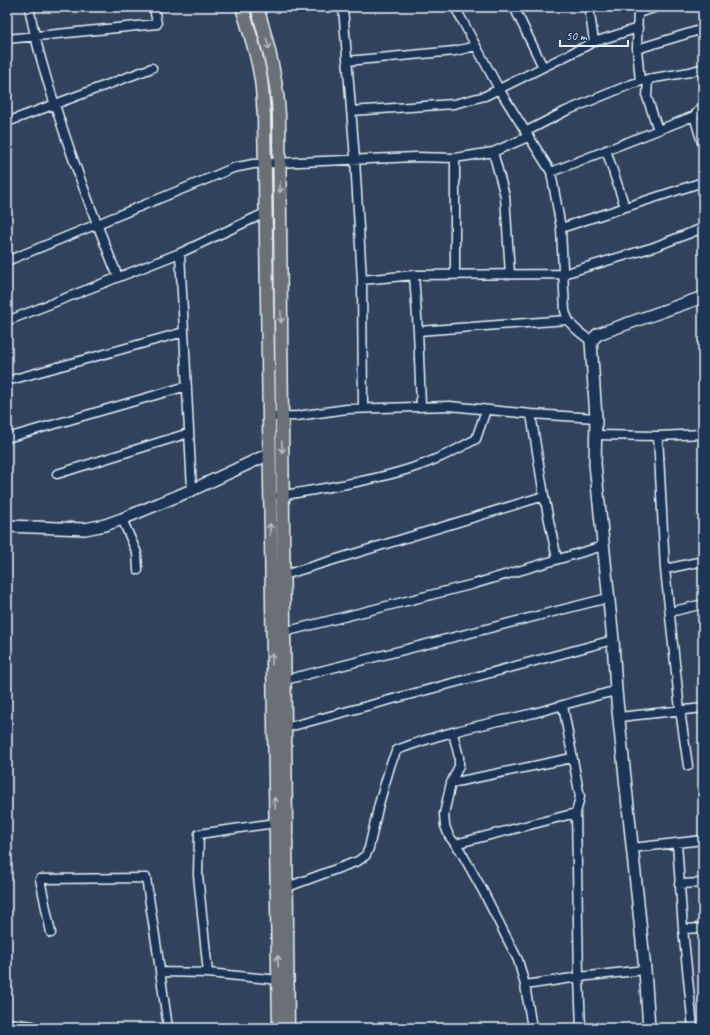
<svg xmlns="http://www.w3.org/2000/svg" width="710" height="1035" viewBox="0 0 710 1035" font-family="Caveat,sans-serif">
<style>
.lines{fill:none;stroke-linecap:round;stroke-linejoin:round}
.street-casing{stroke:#e8f1f8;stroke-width:11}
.secondary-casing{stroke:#e8f1f8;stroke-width:14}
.primary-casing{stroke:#e8f1f8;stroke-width:15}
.street{stroke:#1d3557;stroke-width:8}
.secondary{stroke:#1d3557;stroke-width:11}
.primary{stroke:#6b6f75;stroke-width:12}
.oneway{stroke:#b6bdc4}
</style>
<rect width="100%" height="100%" fill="#30425c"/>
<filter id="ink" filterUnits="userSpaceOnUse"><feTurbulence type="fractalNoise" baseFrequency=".025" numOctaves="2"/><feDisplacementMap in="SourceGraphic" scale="8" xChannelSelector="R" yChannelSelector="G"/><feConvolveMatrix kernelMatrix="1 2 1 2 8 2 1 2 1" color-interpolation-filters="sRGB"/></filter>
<g filter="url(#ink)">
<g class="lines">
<g class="street-casing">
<path id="street" d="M29,7C38,56 54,103 70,150C85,193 101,235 118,277
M343,7L355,159L362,280L363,408
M455,7L499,89L551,172L561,228L565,311C569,326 579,332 591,341
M514,7L543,67
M589,7L594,42
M638,7L637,49L640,81
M638,13L657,7
M7,39L157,24L154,7
M637,49L703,29
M347,61L455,51L476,46
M648,79L647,97L658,130
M351,111L454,104L485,96L594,42L638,28
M694,116L703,146
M7,122L152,68
M525,132L566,111L629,85L648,79L690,72L703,68
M606,150L625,207
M493,152L505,196L510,274
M551,172L694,116L703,106
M561,228L703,182
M180,253L192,490
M7,261L212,177L233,168L253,164L416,157L455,158L493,152L528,137
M455,274V158
M414,275L418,331L421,406
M362,280L414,275L563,274L654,247L703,228
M7,321L180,253L265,213
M418,331L567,320
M7,381L184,332
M531,414L544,496L557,559
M269,417L297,416L347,409L450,406L531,414L596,418
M595,435L658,436
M7,438L187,386
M57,474L189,433
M280,496C323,488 367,482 409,469C432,462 455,451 476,439L486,410
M122,519L137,553L138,570
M665,569L703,561
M284,575L544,496
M670,612L703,604
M284,632L474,584L603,546
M281,681L608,598
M563,706L580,797L576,813L579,977L581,1028
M619,717L703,708
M285,728L613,640
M453,733L459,757V766L451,783L444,814L445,826L449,836L460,850L483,891L518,960L525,985L532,1028
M688,766L680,710L665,569L658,436L703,434
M451,783L572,758
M677,843L683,929L703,928
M455,844L576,813
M632,848L703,840
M679,884L703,883
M282,889L358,861L366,855L369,848L379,804L391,763L397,750C440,733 486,724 530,714C559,707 587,697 616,691
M683,929L693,1028
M51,933L40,879L146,878L157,949L168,1028
M160,972L208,973L279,980
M208,973L198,875L199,834L275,823
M525,985L579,977L645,970"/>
</g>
<g class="secondary-casing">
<path id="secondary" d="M7,526L85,529L105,525L122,519L192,490L269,454
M649,1028L645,970L616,691L613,640L595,464L596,418L591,341L598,334L703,297"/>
</g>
<g class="primary-casing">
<path id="primary" d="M242,7C250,34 259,60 262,88C263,98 263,107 264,116L279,1028
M257,7C268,43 277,78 279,115L288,1028
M7,1025L33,1028"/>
</g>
<use href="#street" class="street"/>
<use href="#secondary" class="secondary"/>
<use href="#primary" class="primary"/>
</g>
<defs><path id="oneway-shaft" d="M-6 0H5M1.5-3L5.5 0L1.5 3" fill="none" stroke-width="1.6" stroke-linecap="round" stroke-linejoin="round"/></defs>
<g class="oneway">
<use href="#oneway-shaft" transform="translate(268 44) rotate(74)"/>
<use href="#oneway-shaft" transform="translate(280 187) rotate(89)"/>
<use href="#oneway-shaft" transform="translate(281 317) rotate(89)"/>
<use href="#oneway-shaft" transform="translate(282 447) rotate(89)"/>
<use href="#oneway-shaft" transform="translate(270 529) rotate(-91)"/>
<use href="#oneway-shaft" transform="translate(272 659) rotate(-91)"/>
<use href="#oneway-shaft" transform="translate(275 803) rotate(-91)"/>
<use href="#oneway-shaft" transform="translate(278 961) rotate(-92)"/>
</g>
</g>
<rect width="710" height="1035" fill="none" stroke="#1d3557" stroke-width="24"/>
<rect x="12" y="12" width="686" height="1011" fill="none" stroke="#e8f1f8" stroke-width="1.5" filter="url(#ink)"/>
<path d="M560 40v6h68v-6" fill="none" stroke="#e8f1f8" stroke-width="2"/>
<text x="566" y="40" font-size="12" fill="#e8f1f8" stroke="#1d3557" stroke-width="3" paint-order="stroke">50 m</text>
</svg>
